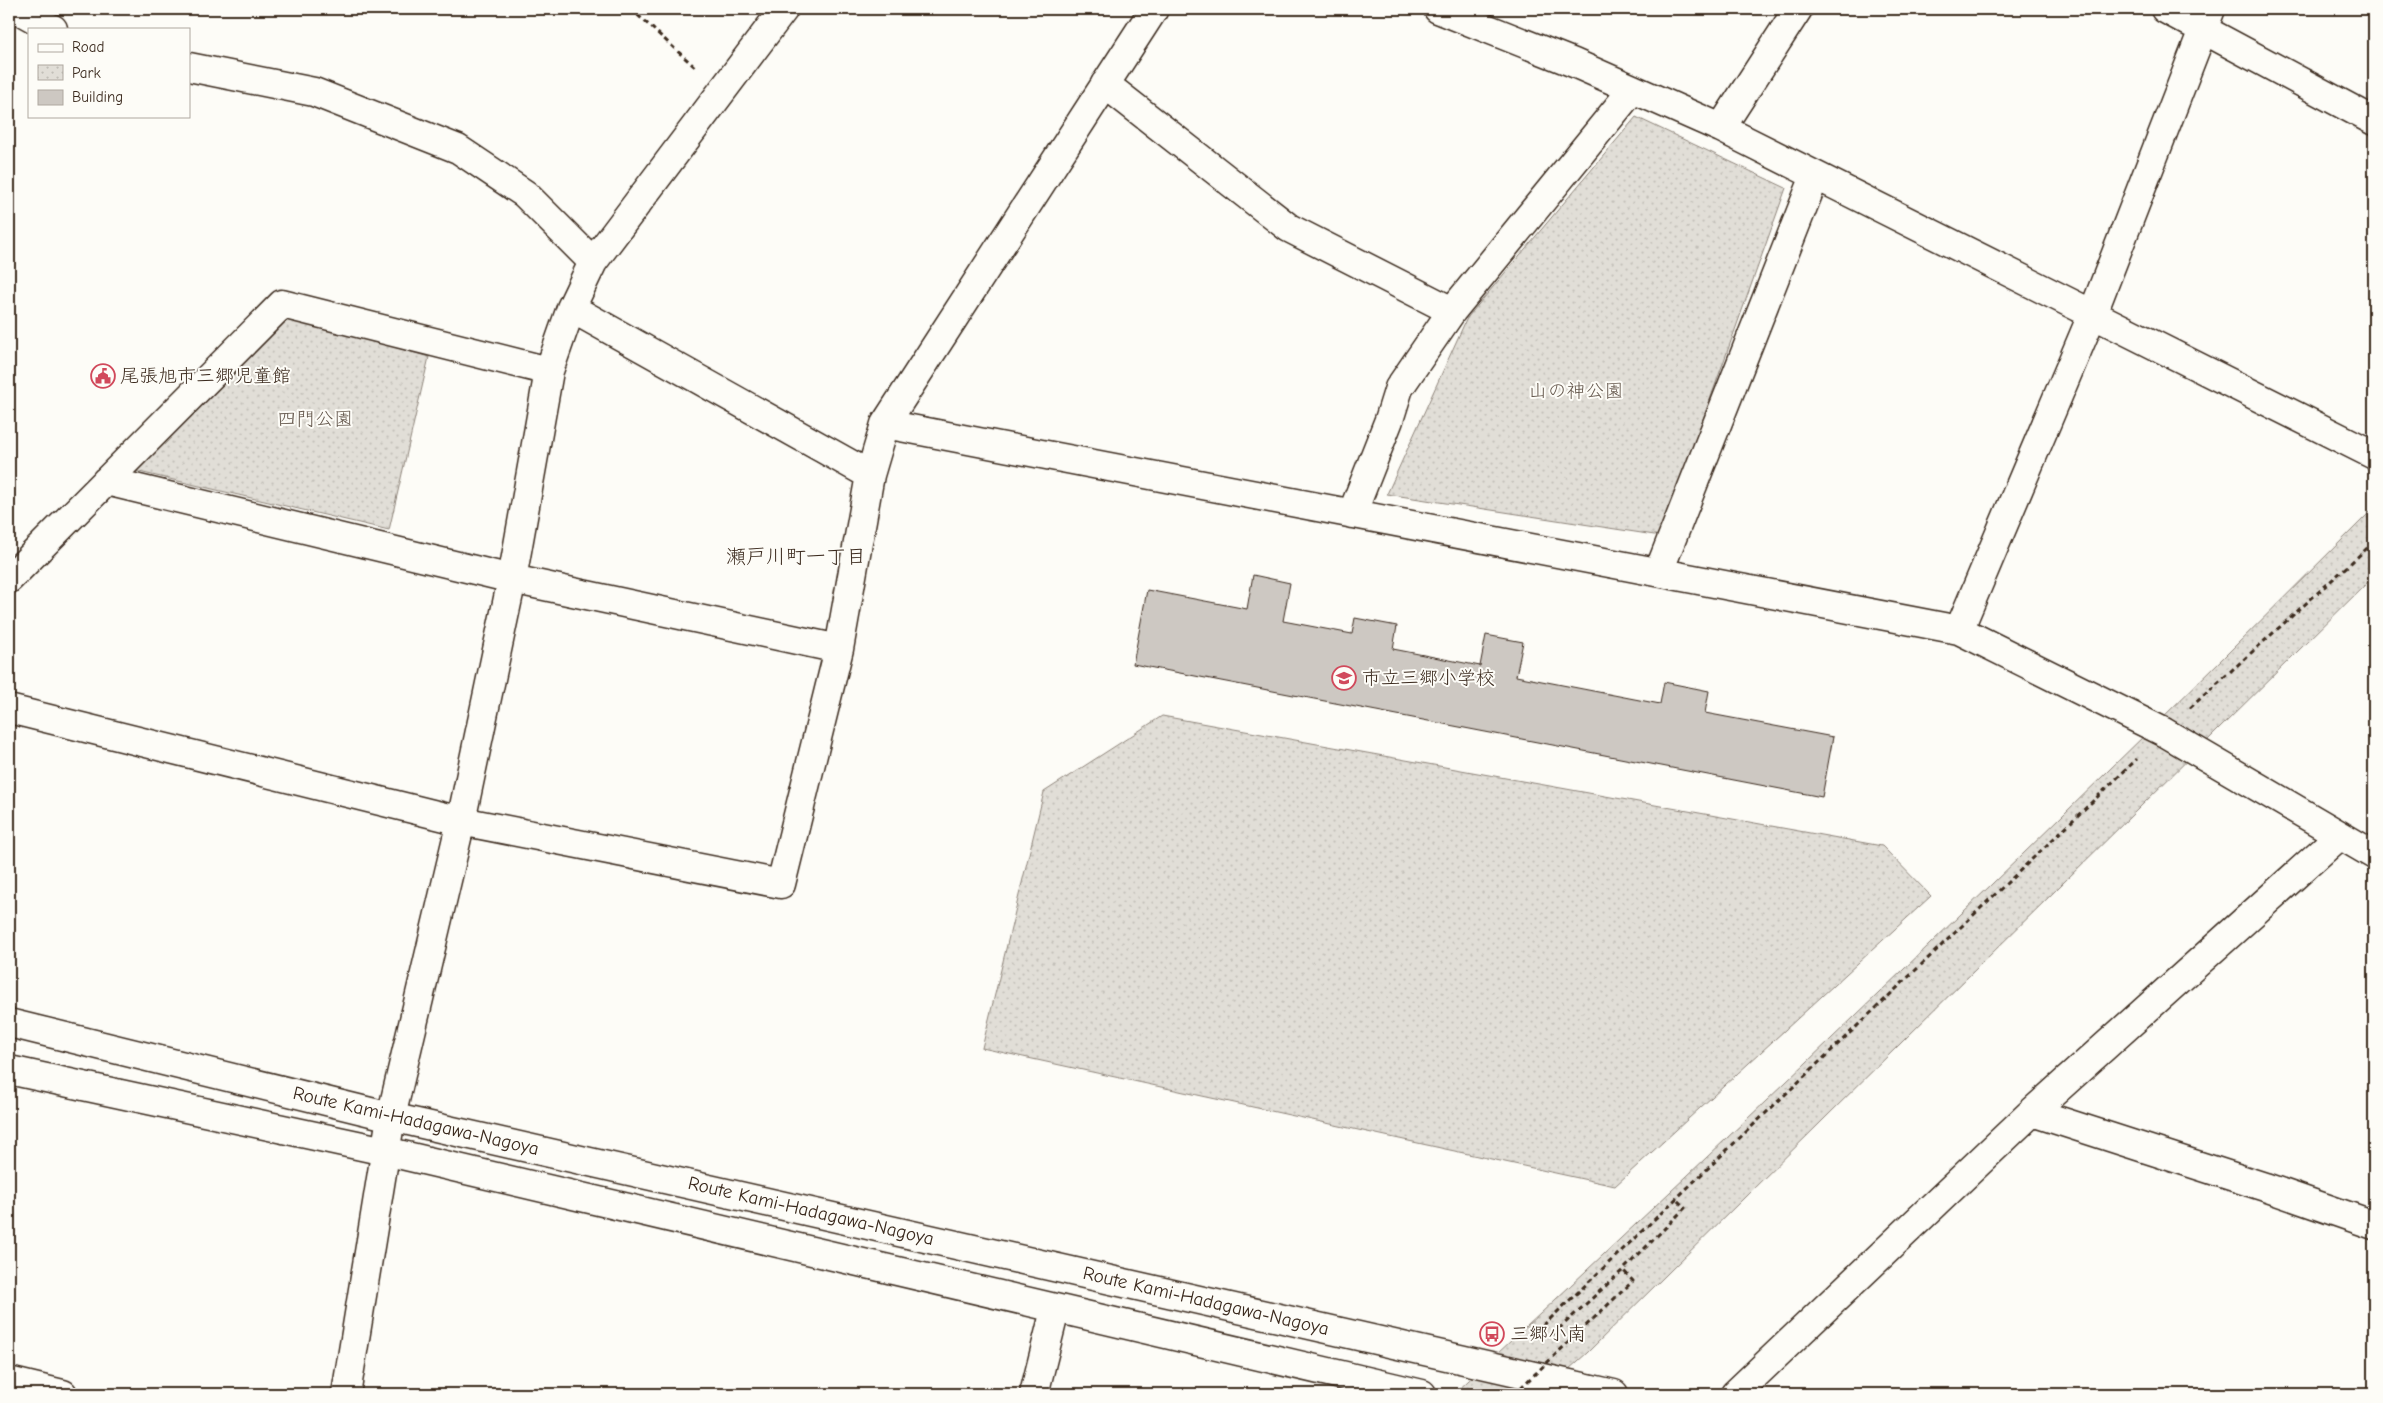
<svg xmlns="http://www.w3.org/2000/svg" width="2383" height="1403" viewBox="0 0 2383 1403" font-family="'Comic Neue','Klee One',sans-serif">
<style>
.park{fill:url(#park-dots);stroke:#8e847a}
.building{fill:#cdc8c2;stroke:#3b2a1e}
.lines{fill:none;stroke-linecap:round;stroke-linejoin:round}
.minor-casing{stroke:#3b2a1e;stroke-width:31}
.major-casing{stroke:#3b2a1e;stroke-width:31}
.path{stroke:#3b2a1e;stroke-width:3;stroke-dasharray:5 4;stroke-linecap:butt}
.minor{stroke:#fdfcf7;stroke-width:28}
.major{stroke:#fdfcf7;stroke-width:28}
.path-bridge{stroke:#3b2a1e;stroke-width:3;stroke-dasharray:5 4;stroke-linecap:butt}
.labels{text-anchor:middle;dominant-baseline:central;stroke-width:4;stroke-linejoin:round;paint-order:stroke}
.poi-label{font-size:19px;fill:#3b2a1e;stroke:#fdfcf7;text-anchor:start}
.park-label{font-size:19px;fill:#64574c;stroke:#fdfcf7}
.street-label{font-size:19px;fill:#3b2a1e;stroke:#fdfcf7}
.neighbourhood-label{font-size:20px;fill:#3b2a1e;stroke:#fdfcf7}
</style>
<defs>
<pattern id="park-dots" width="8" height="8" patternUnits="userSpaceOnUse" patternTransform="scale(1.25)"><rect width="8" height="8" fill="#e1ded7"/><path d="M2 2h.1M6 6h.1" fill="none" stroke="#c2bfb8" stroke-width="1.8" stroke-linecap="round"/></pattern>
</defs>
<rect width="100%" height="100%" fill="#fdfcf7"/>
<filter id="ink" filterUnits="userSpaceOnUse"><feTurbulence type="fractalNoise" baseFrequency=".02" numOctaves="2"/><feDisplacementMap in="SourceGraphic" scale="10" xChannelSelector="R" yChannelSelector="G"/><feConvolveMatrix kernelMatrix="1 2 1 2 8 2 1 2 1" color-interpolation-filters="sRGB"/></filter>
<g filter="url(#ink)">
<path class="park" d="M1636,117L1786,188L1661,536L1387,494L1467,318Z
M286,316L429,357L389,530L135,471Z
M2374,508V576L1587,1353L1541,1394H1454C1766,1105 2073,809 2374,508Z
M1162,716L1882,846L1931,896L1615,1186L982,1048L1044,792Z"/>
<path class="building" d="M1253,575L1290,583L1283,621L1352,634L1355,618L1397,626L1393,649L1480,666L1486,635L1523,642L1516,676L1660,704L1664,682L1709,691L1705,713L1833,737L1822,797L1133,664L1147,590L1247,609Z"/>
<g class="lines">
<g class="minor-casing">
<path id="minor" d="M17,9L53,29
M1438,9L1574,63L1721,128L2374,455
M2165,9L2374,121
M189,67L314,92L458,149L525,194L593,262
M1105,84L1289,228L1452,311
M1721,128L1798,9
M571,308L870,475
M885,424L1959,630L2164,732L2374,855
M106,481L512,579L839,649
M1352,514L1389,420L1399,388L1452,311L1633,89
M1659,571L1815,176
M9,579L282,304L549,371
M1959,630L2093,313L2211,9
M9,709L461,821L781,884L839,649L870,475L885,424L1154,9
M2032,1112L2265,1187L2374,1225
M9,1381L63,1394
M346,1394L391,1117L461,821L512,579L549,371L571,308L593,262L784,9
M1034,1394L1055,1310
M1735,1394L2032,1112L2339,836"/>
</g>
<g class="major-casing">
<path id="major" d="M9,1023L391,1117L1614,1394
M9,1070L385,1151L1422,1394"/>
</g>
<path class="path" d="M631,9L695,67
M2190,708L2374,542
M1593,1319L1633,1281L1623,1270
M1552,1335L1623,1270L1685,1208L1676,1199
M1530,1338L2137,759"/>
<use href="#minor" class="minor"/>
<use href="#major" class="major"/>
<path class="path-bridge" d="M1514,1394L1593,1319"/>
</g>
</g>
<defs>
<g id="civic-ring" transform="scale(1.25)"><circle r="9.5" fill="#fdfcf7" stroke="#d1495b" stroke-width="1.5"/><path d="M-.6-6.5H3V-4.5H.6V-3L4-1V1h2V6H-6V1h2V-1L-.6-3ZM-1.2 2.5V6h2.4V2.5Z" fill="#d1495b"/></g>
<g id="school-ring" transform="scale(1.25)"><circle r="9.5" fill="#fdfcf7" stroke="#d1495b" stroke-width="1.5"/><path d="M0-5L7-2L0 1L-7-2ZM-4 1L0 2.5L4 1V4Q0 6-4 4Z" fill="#d1495b"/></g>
<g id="bus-ring" transform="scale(1.25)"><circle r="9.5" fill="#fdfcf7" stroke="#d1495b" stroke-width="1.5"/><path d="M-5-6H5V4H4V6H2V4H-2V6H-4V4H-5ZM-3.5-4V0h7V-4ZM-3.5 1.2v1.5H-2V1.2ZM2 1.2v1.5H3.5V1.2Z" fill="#d1495b"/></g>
</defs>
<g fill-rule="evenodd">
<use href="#civic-ring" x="103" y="376"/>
<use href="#school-ring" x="1344" y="678"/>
<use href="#bus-ring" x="1492" y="1334"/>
</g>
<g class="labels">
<g class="poi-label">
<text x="120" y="376">尾張旭市三郷児童館</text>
<text x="1362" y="678">市立三郷小学校</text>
<text x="1510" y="1334">三郷小南</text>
</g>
<g class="park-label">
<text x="1576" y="391">山の神公園</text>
<text x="315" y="419">四門公園</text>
</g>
<g class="street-label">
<text transform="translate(416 1121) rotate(13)">Route Kami-Hadagawa-Nagoya</text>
<text transform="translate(811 1211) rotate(13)">Route Kami-Hadagawa-Nagoya</text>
<text transform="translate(1206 1301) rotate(13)">Route Kami-Hadagawa-Nagoya</text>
</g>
<g class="neighbourhood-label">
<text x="796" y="556">瀬戸川町一丁目</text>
</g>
</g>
<rect width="2383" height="1403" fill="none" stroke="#fdfcf7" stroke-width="30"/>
<rect x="15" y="15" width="2353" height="1373" fill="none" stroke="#3b2a1e" stroke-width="2" filter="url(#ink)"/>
<rect x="28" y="28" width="162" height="90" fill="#fdfcf7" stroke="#afa8a0"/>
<rect x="38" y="44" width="25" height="8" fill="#fdfcf7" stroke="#afa8a0"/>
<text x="72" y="52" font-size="15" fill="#3b2a1e">Road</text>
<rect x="38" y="65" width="25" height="15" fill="url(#park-dots)" stroke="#afa8a0"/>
<text x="72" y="78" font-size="15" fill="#3b2a1e">Park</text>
<rect x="38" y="90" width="25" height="15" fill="#cdc8c2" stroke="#afa8a0"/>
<text x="72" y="102" font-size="15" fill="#3b2a1e">Building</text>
</svg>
